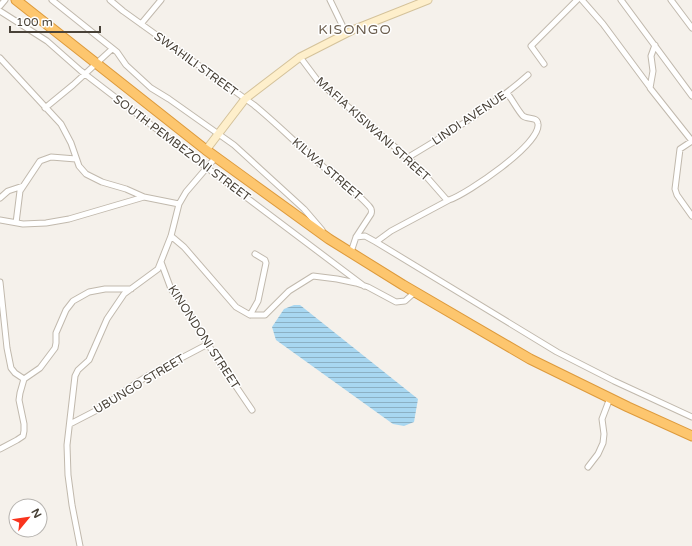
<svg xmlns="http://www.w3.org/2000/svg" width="692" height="546" viewBox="0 0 692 546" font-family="'Varela Round',sans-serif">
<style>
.water{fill:url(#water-rules)}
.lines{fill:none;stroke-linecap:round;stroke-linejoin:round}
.street-casing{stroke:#c1b9ad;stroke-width:7}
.secondary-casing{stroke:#d4c29a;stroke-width:9}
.highway-casing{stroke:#dd9a3c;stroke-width:11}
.street{stroke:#fff;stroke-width:5}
.secondary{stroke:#feefcb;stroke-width:7}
.highway{stroke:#fdc66e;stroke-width:9}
.labels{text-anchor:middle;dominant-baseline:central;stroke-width:3;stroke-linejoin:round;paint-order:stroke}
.street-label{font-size:12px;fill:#494238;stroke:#fff}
.quarter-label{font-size:14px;letter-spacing:1px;fill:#6c5f4f;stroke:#fff}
</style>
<defs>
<pattern id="water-rules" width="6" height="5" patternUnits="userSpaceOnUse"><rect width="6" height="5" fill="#a8d7f1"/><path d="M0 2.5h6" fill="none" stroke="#8bb0c4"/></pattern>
</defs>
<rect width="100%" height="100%" fill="#f5f1eb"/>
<path class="water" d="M294,305H300L418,399L414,422L404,426L393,424L276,340L272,327L284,309Z"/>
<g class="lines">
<g class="street-casing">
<path id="street" d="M52,0L117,52L126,65L151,88L169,99L234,145L304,209L322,230
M110,0L123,11L254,105C277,124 298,145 320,164C336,178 355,190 369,206C372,209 372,211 371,214L356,237L351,252
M330,0L346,33
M582,0L603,24L649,86
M621,0L692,96
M671,0L692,28
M0,6L5,0
M0,11L47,41L81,71L206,167L364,286
M141,24L161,0
M655,45L651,56L653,71L650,88L692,141
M300,57L318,81L417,166L446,199L449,200C467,194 541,144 538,124C537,116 528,120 523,116C518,111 512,99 507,93
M0,58L61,124L71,143L79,166L86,174L102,182L126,189L144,197
M544,64L531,46L577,0
M45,108L73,85L112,49
M692,141L680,149L675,189L677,195L692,216
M407,158C449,133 492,107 528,75
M0,198L8,191L23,186
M0,220L23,224L46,223L69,219L144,197L179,204
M16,223L20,191L40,161L51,157L76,159
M171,236L184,247L236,307L250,315H265L289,291L313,276L337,279L356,283L368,287L396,302L405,301L415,292
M356,237L365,236L376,242L557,352L614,381L692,417
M376,242L391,231L449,200
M161,262L171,289L191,316L214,354L252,410
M0,282L7,348L11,368L15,373L24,379
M250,315L258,301L266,263L265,260L255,254
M70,424L101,408L136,383L151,374L208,344
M0,449L17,440L23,436L24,431V424L19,400L20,393L24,379L40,368L55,348L56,343V333L66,310L73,301L89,292L105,289H131
M588,467L598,454L603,443L604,434L602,419L610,398
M80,546L72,505L68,475L67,445L75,376L78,370L89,360L107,319L124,294L158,269L171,236L179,204L186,192L216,157"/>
</g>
<g class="secondary-casing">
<path id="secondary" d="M206,150L245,99L300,57L355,29L428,0"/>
</g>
<g class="highway-casing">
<path id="highway" d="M16,0L206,150L329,239L403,285L530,359L628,407L692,436"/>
</g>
<use href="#street" class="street"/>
<use href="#secondary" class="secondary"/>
<use href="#highway" class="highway"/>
</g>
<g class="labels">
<g class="street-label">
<text transform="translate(196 64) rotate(36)">SWAHILI STREET</text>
<text transform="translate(469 118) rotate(-34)">LINDI AVENUE</text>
<text transform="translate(373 129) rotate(42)">MAFIA KISIWANI STREET</text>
<text transform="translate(182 148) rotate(37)">SOUTH PEMBEZONI STREET</text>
<text transform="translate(327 169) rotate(41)">KILWA STREET</text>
<text transform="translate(204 337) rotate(57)">KINONDONI STREET</text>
<text transform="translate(139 384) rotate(-31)">UBUNGO STREET</text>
</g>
<g class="quarter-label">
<text x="355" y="29">KISONGO</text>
</g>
</g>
<g transform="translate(28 518) rotate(61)"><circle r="19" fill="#ffffff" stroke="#b6b3af"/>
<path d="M0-3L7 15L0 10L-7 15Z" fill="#f9341e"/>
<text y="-6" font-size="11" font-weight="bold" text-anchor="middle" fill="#494238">N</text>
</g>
<path d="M10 26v6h90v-6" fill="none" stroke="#494238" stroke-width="2"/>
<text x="16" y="26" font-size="12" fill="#494238" stroke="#ffffff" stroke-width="3" paint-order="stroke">100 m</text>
</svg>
